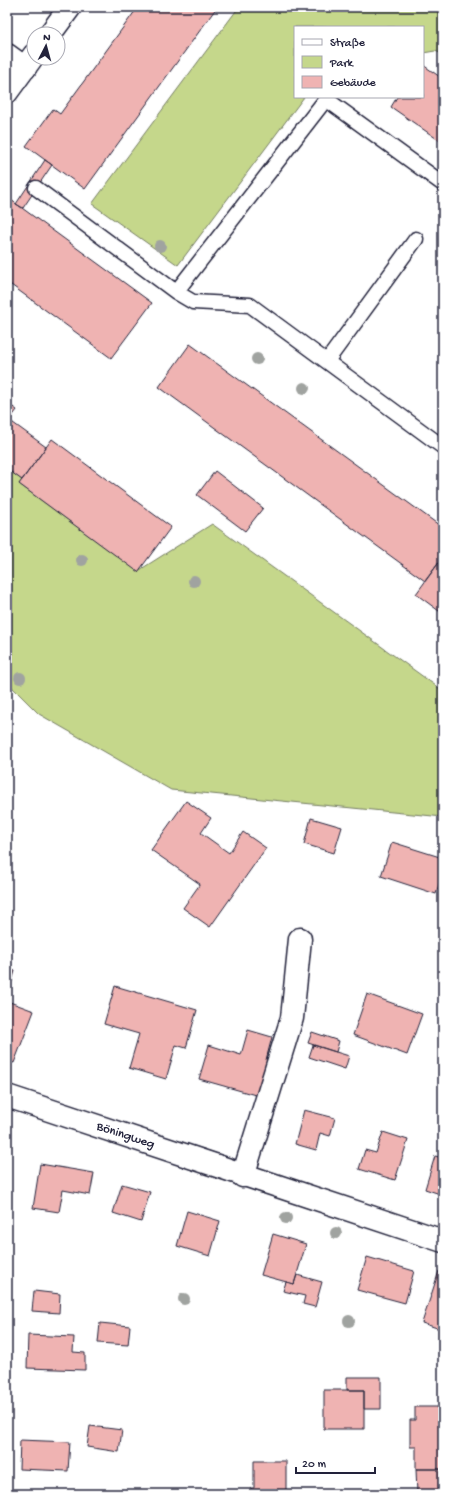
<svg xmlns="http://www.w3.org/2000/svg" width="450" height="1501" viewBox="0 0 450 1501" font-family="'Gochi Hand',sans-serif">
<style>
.green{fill:#c5d78b;stroke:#747c63}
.building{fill:#efb3b2;stroke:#22223b}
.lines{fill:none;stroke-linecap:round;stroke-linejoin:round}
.lane-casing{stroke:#22223b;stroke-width:17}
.street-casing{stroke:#22223b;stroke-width:25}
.secondary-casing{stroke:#22223b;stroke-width:25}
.lane{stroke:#fff;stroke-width:14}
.street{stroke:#fff;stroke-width:22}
.secondary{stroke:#fff;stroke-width:22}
.tree{fill:#a0a3a0}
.labels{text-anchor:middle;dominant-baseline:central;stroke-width:4;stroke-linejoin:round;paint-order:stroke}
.street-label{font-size:13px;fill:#22223b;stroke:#fff}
</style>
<rect width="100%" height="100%" fill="#fff"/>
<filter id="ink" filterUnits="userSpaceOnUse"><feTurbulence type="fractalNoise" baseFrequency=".025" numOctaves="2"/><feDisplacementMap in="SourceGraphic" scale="8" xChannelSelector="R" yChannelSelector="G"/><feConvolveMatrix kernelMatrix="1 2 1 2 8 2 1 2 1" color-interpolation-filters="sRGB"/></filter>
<g filter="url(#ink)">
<path class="green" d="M239,7H443V54L435,51L423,53V27H295V97H304L178,265L92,204Z
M7,469L22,480L19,484L138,571L212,524L443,691V817L171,790L39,714L7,682Z"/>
<path class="building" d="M138,7H217L85,189L26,146L53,109L60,114Z
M423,65L443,79V143L391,107L397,97H423Z
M45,160L52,165L23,208L16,204Z
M11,200L152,303L111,358L7,282V205Z
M190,344L443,528V557L425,581L159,387Z
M7,403L17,410L7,423Z
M9,420L46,447L22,480L7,469V423Z
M52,439L171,527L138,572L19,484Z
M215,471L263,508L245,531L197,495Z
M443,557V614L416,594Z
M186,801L211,818L201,833L229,853L243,832L266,848L210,927L183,908L200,884L151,850Z
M311,818L342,827L334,853L304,844Z
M392,842L443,858V872L436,894L381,876Z
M7,969L15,971L7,998Z
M115,986L197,1010L186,1048L176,1045L166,1079L129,1068L139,1034L104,1024Z
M367,994L422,1014L407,1055L353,1035Z
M7,1001L34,1011L14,1063L7,1061Z
M248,1030L272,1037L266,1060L269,1061L259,1096L199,1079L209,1045L241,1055Z
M312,1032L339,1041L336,1052L308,1043Z
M313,1045L349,1056L345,1069L309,1057Z
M304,1110L335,1118L330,1136L320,1133L316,1150L295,1144Z
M383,1132L408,1140L395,1180L359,1169L365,1150L376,1153Z
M435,1156L443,1158V1195L425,1189Z
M40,1164L94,1173L90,1195L63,1190L59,1212L33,1208Z
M122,1184L150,1192L141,1222L113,1213Z
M187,1211L220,1221L210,1256L177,1246Z
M273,1234L306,1244L294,1284L261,1275Z
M367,1257L414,1271L405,1303L357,1290Z
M439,1271L443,1272V1330L422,1323Z
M297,1275L322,1282L315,1307L303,1304L305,1296L283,1291L286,1282L294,1284Z
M34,1291L60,1294L59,1313L32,1311Z
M100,1323L130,1326L128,1345L98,1343Z
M28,1335L74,1337L73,1352L85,1353V1370L27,1368Z
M347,1377H381V1409H364V1390H347Z
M324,1390H364V1429H324Z
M415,1407H443V1469H416V1447H410V1420H415Z
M90,1426L122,1430L119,1452L87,1447Z
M20,1440L70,1442L68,1471L19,1469Z
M254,1461H286V1494H251V1488H254Z
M416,1469H440L439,1494H417Z"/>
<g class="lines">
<g class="lane-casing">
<path id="lane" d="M36,188L176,292L193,302L250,305L443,447
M176,292L326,99L443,184
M327,361L416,239"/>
</g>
<g class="street-casing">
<g id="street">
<path d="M7,55L25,68"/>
<path id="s1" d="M7,1096L443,1241"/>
<path d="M243,1176L292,1018L300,939"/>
</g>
</g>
<g class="secondary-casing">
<path id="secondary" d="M50,34L70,7
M7,92L34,55"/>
</g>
<use href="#lane" class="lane"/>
<use href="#street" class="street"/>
<use href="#secondary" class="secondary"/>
</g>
<g class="tree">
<circle cx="160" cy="246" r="6"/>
<circle cx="257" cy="359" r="6"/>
<circle cx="304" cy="388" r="6"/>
<circle cx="82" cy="560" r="6"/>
<circle cx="194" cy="581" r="6"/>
<circle cx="20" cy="678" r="6"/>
<circle cx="286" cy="1218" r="6"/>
<circle cx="336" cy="1233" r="6"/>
<circle cx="184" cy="1299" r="6"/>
<circle cx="349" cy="1321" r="6"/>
</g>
</g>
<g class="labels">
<g class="street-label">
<text stroke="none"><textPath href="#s1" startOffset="125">Böningweg</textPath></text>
</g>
</g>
<rect width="450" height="1501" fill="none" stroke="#fff" stroke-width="24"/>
<rect x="12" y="12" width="426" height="1477" fill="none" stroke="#22223b" stroke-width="1.5" filter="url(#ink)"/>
<rect x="294" y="26" width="130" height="72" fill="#ffffff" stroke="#a7a7b1"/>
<rect x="302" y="39" width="20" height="6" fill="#ffffff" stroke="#a7a7b1"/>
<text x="330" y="46" font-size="12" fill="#22223b">Straße</text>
<rect x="302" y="56" width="20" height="12" fill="#c5d78b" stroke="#a7a7b1"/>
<text x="330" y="66" font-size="12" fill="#22223b">Park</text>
<rect x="302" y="76" width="20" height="12" fill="#efb3b2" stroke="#a7a7b1"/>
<text x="330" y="86" font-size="12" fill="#22223b">Gebäude</text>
<g transform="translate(46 46) rotate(6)"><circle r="19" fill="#ffffff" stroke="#a7a7b1"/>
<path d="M0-3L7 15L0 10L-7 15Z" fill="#22223b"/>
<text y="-6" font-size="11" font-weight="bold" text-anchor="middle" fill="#22223b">N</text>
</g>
<path d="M296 1467v6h79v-6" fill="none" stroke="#22223b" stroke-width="2"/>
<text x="302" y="1467" font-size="12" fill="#22223b" stroke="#ffffff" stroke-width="3" paint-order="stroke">20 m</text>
</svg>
